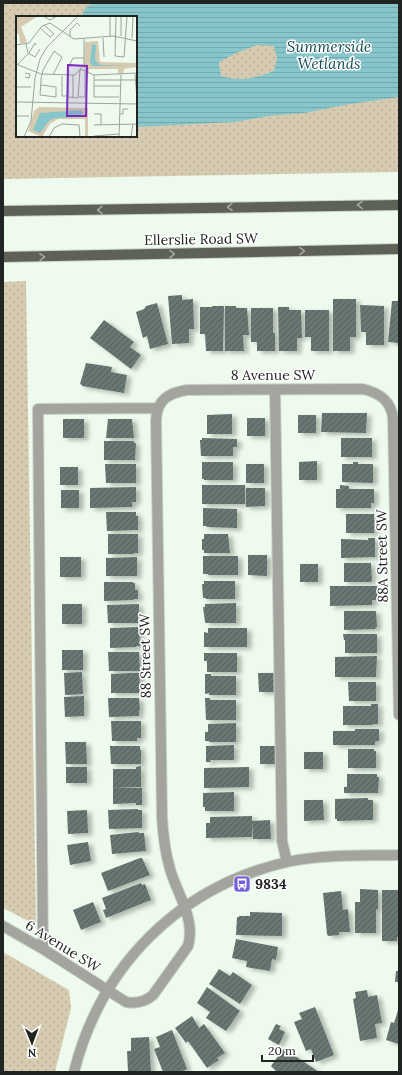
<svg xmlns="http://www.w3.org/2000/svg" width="402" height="1075" viewBox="0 0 402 1075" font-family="Lora,serif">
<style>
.green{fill:url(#green-dots);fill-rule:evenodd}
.water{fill:url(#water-rules);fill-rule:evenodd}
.building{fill:url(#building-hatch);filter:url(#shadow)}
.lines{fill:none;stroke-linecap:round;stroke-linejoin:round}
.minor-casing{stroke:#c8d4c8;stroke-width:12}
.major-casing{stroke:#c8d4c8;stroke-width:12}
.minor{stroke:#a2a49d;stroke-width:10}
.major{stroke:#5e6156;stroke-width:10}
.oneway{stroke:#a6a8a2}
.labels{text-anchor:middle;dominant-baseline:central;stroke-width:3;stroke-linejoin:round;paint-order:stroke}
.street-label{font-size:14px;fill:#212521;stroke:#fff}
.poi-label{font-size:14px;font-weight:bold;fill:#212521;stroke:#fff;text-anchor:start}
.water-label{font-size:15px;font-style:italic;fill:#144c50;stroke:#fff}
.inset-road{fill:none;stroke:#9ba59b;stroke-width:1}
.view{fill:#7b2cbf;fill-opacity:0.15;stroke:#7b2cbf;stroke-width:2}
.inset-edge{fill:none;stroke:#212521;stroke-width:2}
</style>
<defs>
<pattern id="green-dots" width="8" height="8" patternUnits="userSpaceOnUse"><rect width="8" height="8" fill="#d6cbb0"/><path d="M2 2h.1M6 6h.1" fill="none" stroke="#b7ae97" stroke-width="1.8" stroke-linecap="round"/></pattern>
<pattern id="water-rules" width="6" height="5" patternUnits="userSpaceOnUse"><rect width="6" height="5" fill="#87c6cb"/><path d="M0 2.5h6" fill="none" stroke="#74aaae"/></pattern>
<pattern id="building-hatch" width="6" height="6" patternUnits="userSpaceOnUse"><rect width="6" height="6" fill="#677771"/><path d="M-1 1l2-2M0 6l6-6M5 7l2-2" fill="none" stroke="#54615c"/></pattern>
<filter id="shadow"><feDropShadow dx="4.5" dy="2.5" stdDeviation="2" flood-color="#0004"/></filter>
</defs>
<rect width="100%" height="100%" fill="#edfaed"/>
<path class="green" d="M3,3H399V172L3,179ZM17,17H136V136H17Z
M26,281L36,925L3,908V282Z
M3,952L69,990L71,1008L55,1072H3Z"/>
<path class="water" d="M91,3H399V97L344,105L304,113L269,116L234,122L136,127V17H80L85,9ZM257,45L274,46L277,58L274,71C256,78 241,82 221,76L219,62L236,53Z"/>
<path class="building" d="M182,295V300L193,299L194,329H189V343L172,344L168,296Z
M333,299H356V337H350V351H333Z
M392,301H399V343L388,342Z
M157,303L168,344L150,349L147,336L143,338L136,312L144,309L146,306Z
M360,305L384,306V345H366V332H361Z
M212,306H224L223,351H206L205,334H200V307H212Z
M225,306H236V308H247L249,335H243L244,351H225Z
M278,307H289V310H301L302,338H297V351H279Z
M251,308H273V333H275V351H257V342H251Z
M305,310H329V351H311V337H305Z
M104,320L134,342L130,347L141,355L131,369L90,338Z
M86,363L112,367L111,372L127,375L124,393L82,386V385L80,384Z
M322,413H367L366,433L321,432Z
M232,414V434H207V415Z
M298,415H316V433H298Z
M247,418H265V436H247Z
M63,419H84V438H63Z
M108,419H132L134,438H106Z
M202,438L237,439V447H233V456H201L200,440H202Z
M341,438H372V457H341Z
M104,441H134V443H136L135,460H104Z
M317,461V480H299V462Z
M202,462H233V480H204V479H202Z
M353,462H358V464H373V483L342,482V464H353Z
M105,464H136V483H106Z
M246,464H264V483H246Z
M60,467H78V485H60Z
M202,485H245V504H202Z
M340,485L349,486V489H374V503H371V508H336V489H340Z
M136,487V502H132V507L90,508V488Z
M246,488H265V506L246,507Z
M61,490H79V508H61Z
M203,508L237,509V528L207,527V526H203Z
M106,512H136V516H138V530L107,531Z
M346,514H374V533H346Z
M108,534H138V553H134V554H108Z
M204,534H228L230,553H204V550H202V539H204Z
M368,538H375V557L341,558V539L368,540Z
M248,555H267V576L248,575Z
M203,556H238V575H208V574H203Z
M60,557H81V577H60Z
M137,557V576H106V558Z
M344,563H371L372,581H371V582H344Z
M300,564H318V582H300Z
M204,581H235V599H206V598H203L202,584H204Z
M104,582H133V583H135V590H138V599H133V600L104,601Z
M330,586H377V600H372V605L330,606Z
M236,603V623H206L205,622L203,607H205V604Z
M62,604H82V624H62Z
M139,604V618H138V623H108L107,605Z
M344,611H376L377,627H375L376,629L344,630Z
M139,627L140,646H136V647L110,648V628Z
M208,628H247V647H204V632L208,633Z
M343,634H377V653H345V640H344Z
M62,650H83V670H62Z
M108,652H139L140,671H109Z
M204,653H237V672H207V661H204Z
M377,656L376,677H335V657Z
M82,672L83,694L65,695L64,673Z
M131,673H140L139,693H111V674Z
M258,673H278L279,692H259Z
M205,674H211V676H236V695H209V693L205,694Z
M348,682H376V701H349Z
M84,696V716L65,717L64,697Z
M108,698H139L140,710H139V716L109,717Z
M205,698H210V700H236V720H206Z
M371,704H378V724H373V725H343V706H371Z
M111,721H141V738H137V741H112Z
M236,723V742H209V741H205V732H208V724Z
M355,729H379V741H375V745H333V731H355Z
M65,742H86L87,764H66Z
M234,745V760H210L211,762H206V746Z
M110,746H140V750H141V764H111Z
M260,746H279V764H260Z
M348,749H374V751H376V768H348Z
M304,752H323V769H304Z
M141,766V787L113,788V769H136V767Z
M66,767H87V783H66Z
M249,767V787L204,788V768Z
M347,774H377V777H379L378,793H344V787H347Z
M113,788H142V805H136V803L113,804Z
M234,792V811H205V807H203V793Z
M368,798V800H373V820L337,821V819H335V799Z
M304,800H323L324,820L304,821Z
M138,809V810H142V828L109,829L108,810Z
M87,810L88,833L68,834L67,811Z
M252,816V837L206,838V823H210V817Z
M270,820L271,839H253L252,821Z
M138,832L139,833H144L146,851L112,854L110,835Z
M88,842L91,861L70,865L67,845Z
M140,858H142L150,875L108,891L101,873Z
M141,883L142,885L145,884L151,900L106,918L103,910L106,909L102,898Z
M360,889L378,890V910L376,909V933H355V902H360Z
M382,890H399V937H397V941H382Z
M341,891L343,910L348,909L350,932H339V935L328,936L327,934L323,893Z
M93,902L101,922L81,930L73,910Z
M250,912L282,913V936L236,935L237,917H239V916H250Z
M236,939L278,947L276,960L272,959L270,971L246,967L247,961L232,958Z
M219,969L230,976L233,972L252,985L240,1004L209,984Z
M396,971H399V982H395Z
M207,987L240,1011L226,1031L206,1018L210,1012L197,1003Z
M367,990L368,997L377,995L382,1023L375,1024L377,1038L360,1041L353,999L356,998L355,992Z
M315,1007L334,1055L316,1062L311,1049L306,1051L294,1022L302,1019L299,1013Z
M399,1007V1044L386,1040L391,1022L394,1023Z
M192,1016L199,1028L204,1024L225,1053L217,1058L219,1060L207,1068L188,1041L186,1043L175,1028Z
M276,1024L281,1026L279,1029L285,1032L279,1045L268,1039Z
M172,1030L187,1069L180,1072H163L154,1049L160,1047L156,1037Z
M149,1037L151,1072H128L127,1051H131V1038Z
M283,1049L288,1053L289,1052L319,1072H277L271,1066Z"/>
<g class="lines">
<g class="minor-casing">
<path id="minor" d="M275,390L282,841L287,862
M3,926L43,949L126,1002C137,1004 145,1002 153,995L188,946C196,919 177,894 170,869C165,852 163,835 162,817L156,420C157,399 169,393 187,390L363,389C380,393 391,401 393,418L399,715
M43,949L38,409L158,408
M74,1072C101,965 179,887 287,862C324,854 362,856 399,855"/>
</g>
<g class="major-casing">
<path id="major" d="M3,211L399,205
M3,257L399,249"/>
</g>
<use href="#minor" class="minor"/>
<use href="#major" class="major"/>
</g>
<defs><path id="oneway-chevron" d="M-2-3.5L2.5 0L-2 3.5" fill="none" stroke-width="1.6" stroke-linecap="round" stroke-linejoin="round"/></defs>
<g class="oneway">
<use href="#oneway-chevron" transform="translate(360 205) rotate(179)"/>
<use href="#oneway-chevron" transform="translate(230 207) rotate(179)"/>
<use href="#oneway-chevron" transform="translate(100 210) rotate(179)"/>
<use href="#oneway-chevron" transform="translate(302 251) rotate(-1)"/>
<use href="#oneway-chevron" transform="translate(172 254) rotate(-1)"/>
<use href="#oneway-chevron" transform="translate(42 257) rotate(-1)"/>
</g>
<defs>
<g id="bus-square" transform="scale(0.9)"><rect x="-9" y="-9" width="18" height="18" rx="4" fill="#745fd9" stroke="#fff"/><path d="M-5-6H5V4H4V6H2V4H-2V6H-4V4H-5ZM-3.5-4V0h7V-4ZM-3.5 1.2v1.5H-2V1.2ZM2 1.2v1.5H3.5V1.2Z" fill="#fff"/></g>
</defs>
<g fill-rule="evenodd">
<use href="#bus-square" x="242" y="884"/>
</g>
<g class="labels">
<g class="street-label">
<text transform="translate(201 239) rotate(-1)">Ellerslie Road SW</text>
<text x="273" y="375">8 Avenue SW</text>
<text transform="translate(382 556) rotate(-91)">88A Street SW</text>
<text transform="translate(145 656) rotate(-91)">88 Street SW</text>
<text transform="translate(63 946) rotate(32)">6 Avenue SW</text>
</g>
<g class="poi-label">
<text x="255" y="884">9834</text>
</g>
<g class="water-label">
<text x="329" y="46">Summerside<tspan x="329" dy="17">Wetlands</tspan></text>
</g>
</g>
<g transform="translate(16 16)">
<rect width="121" height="121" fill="#edfaed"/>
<path d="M0,0H22L5,11L11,26L4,28L3,18H0ZM82,25L84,46L121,47V51L108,53L107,58H102V53H73V57L68,54L69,26ZM23,91L72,92V121H69V103H42L34,108L26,121L12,115L18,95Z" fill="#d6cbb0"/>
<path d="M0,0H18L0,10Z" fill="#d6cbb0"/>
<path d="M76,28L80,29L79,44L84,49L116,50H76L74,46ZM65,94L67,97L65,101L39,102L33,105L24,117L17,114L24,97Z" fill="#87c6cb"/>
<path class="inset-road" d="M27,0L34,4L41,0M94,0V20M100,0L99,40L108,41L111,0M24,12L34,21L38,18L28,9M105,20V0M54,21V14L61,7L64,10M87,22L88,41M116,22L117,0M10,28L12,37L19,41L24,33M0,29L13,27L26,10L34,7L58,23L97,20L121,25M13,37L19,27L20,29M0,48L25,58L59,59L68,49V23M54,48L57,42H68M1,49L12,38M119,58L121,82M57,59V82M78,59V81H103M46,60V80H52M52,60V81L62,82L64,53L78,59L121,57M9,61L13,62L14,58L9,57M78,64H121M25,69L40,71V81L24,79L25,66V63L27,54L38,35L46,41L37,59M78,70H105M0,71H15M63,81H69V56M0,86L121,88M78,98H85V109M104,98H107V93H112M0,100H13M78,109L121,108M78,120L103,118M8,121L15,105L19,62L24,43L31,31L62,0M33,121L38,112L46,108L63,109L64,121M103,121L105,59M115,121L117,108"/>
<path class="view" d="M52,49L71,50L70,100H51Z"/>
<rect width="121" height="121" class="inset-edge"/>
</g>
<rect width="402" height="1075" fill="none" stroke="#212521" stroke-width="8"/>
<g transform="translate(32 1043) rotate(179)" stroke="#ffffff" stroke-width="3" paint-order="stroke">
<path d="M0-3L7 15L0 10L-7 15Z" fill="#212521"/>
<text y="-6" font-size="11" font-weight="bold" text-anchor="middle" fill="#212521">N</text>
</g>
<path d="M262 1055v6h51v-6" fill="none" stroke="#212521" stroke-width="2"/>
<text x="268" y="1055" font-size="12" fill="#212521" stroke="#ffffff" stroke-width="3" paint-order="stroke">20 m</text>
</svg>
